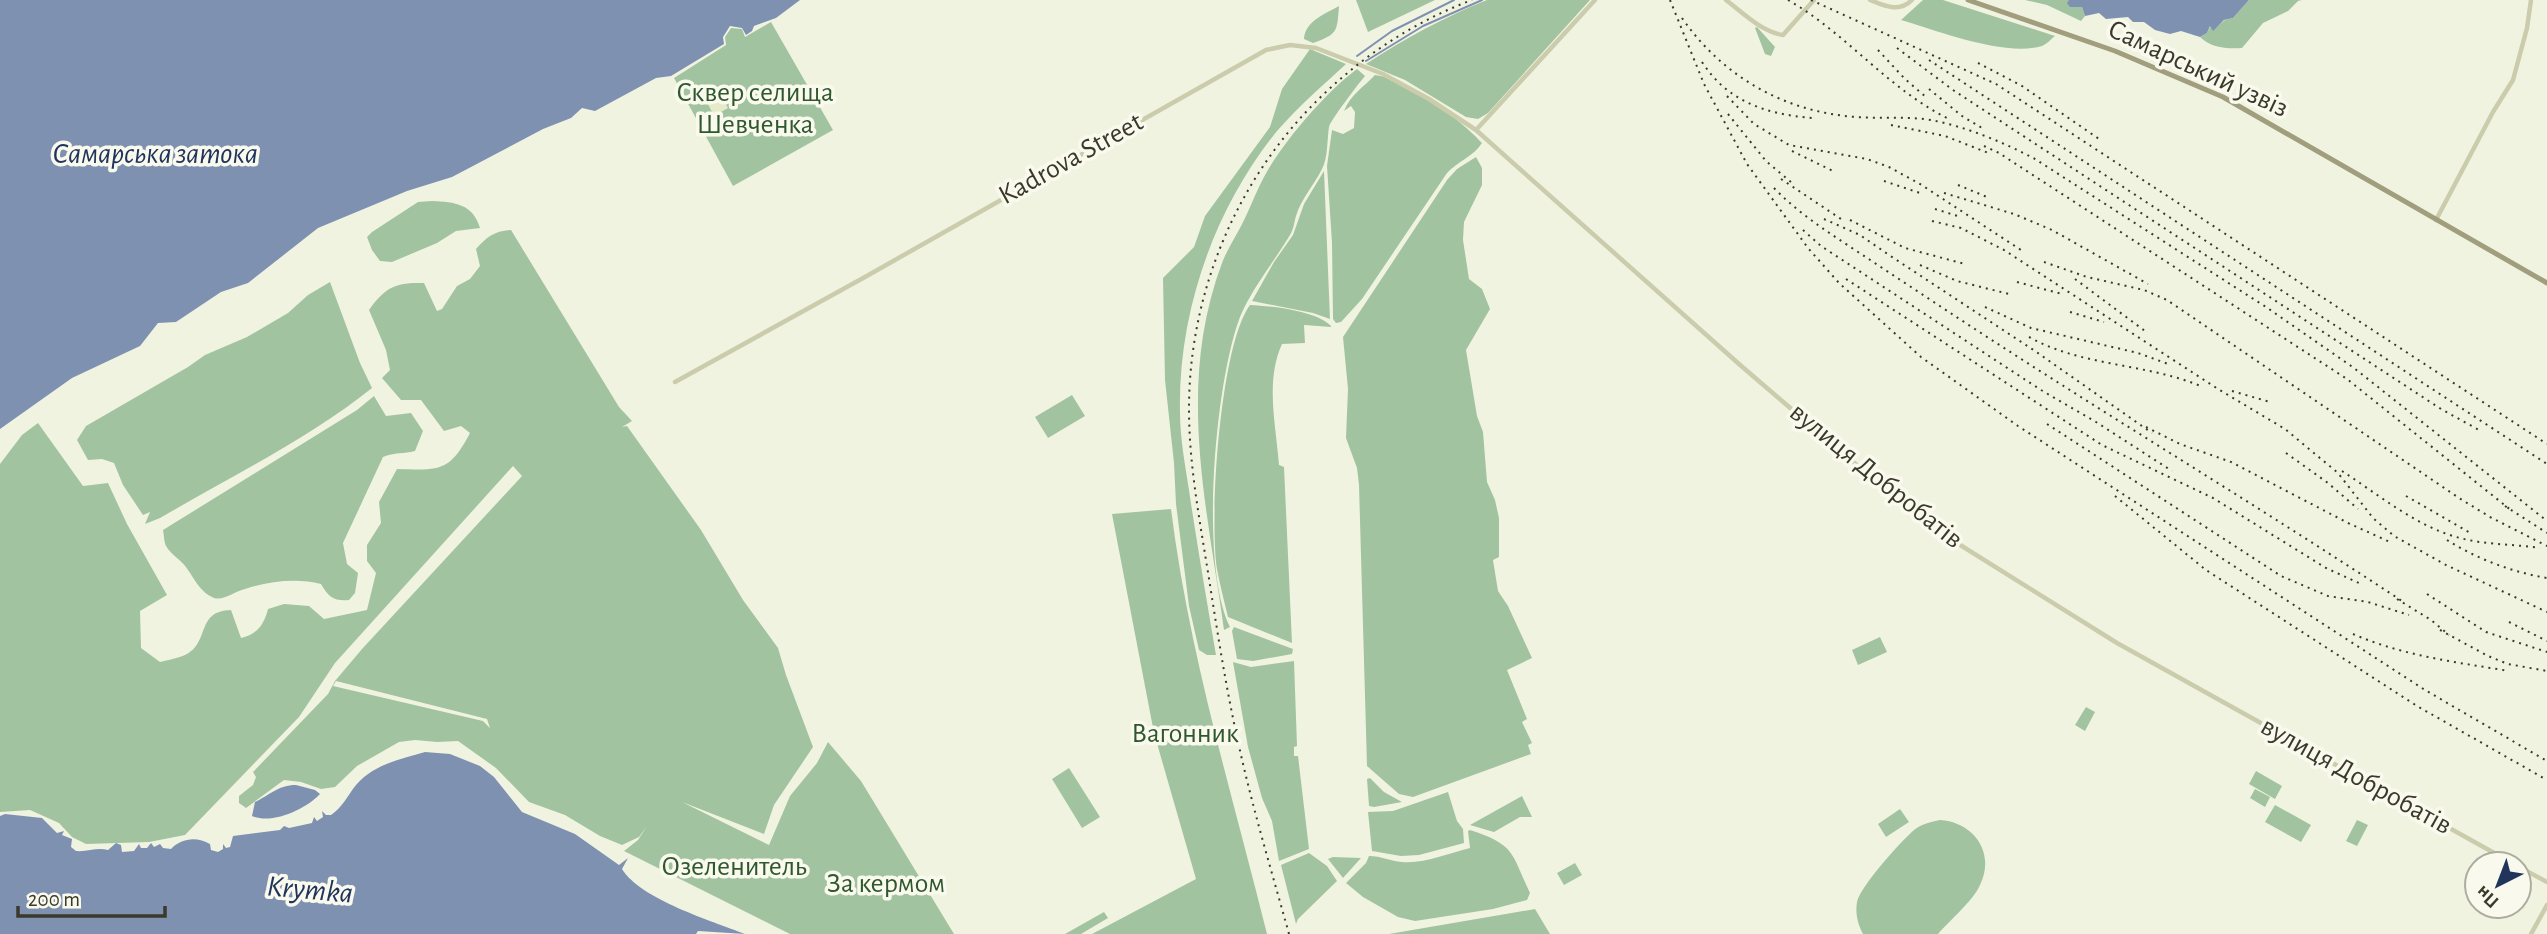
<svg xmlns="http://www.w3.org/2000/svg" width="2547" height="934" viewBox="0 0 2547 934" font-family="'Alegreya Sans',sans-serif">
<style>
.green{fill:#a2c3a0;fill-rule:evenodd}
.plaza{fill:#e5ebc8}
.water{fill:#7f91b0}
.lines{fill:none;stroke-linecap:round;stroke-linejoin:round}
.stream{stroke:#7f91b0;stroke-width:2}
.tertiary{stroke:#caccac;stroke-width:4.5}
.secondary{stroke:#a09e7d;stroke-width:5}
.rail{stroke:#3a392b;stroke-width:2;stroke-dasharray:2 5;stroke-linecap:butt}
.labels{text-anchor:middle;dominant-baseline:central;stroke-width:7;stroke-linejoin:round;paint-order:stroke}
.street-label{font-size:28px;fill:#3a392b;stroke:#f9faed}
.park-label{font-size:28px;fill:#30582f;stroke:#f9faed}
.water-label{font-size:30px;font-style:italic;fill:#20345c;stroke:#f9faed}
</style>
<rect width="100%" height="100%" fill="#f1f3e1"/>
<path class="green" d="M1356,0H1435L1368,32Z
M1487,0H1590L1488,113L1478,119L1466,117L1405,80L1366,64C1404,39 1444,17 1487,0Z
M1923,0H1943L2055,36C2051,39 2047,44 2042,46C2005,57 1938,31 1901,20Z
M2025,0H2069L2082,7L2085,16L2081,21L2047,5Z
M2249,0H2302L2298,1L2288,11L2263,23L2242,48C2227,49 2211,48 2200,37L2207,33L2211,25L2213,30L2225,20L2233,18Z
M1339,6C1337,32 1338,34 1313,43L1304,39C1305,21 1325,14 1339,6Z
M771,22L833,130L733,186L674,78L726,45L725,37L731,28L742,29L745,37Z
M1757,27L1775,47L1771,56L1765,54L1755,28Z
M1310,49L1346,64C1322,86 1298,107 1277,131C1214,209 1178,312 1180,412C1180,441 1186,469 1190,497C1198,550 1207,602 1216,655H1207L1199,650L1189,606L1176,504L1174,463L1165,380L1163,278L1194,247L1205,216L1270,127L1282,89Z
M1357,69L1365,76C1359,83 1330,121 1329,127C1327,140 1328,158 1322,169C1314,185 1301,199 1296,216C1294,223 1294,228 1290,235C1274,262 1252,288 1240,317C1215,382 1199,565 1230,627L1224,630C1207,505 1176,386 1222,263C1228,247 1239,232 1246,216C1252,203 1257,190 1264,177C1282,143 1326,92 1357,69Z
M1375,75C1404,78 1463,121 1482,143C1474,156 1457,162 1447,173L1362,299L1341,322L1336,323L1333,319L1332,243L1327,166L1332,130L1343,134L1354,128L1355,112L1351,106L1344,111C1351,94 1363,88 1375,75Z
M1476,157L1482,168V185L1464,222L1463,240L1469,279L1482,289L1490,309L1466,350L1477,416L1483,432L1487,482L1495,500L1499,518V557L1493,560L1498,591L1508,606L1532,658L1507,670L1527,719L1522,722L1532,743L1528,745L1531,754L1413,797L1399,794L1367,766L1359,485L1357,468L1346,438L1348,389L1343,337L1447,180L1457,169Z
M1324,171L1330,319L1313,313L1252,301L1274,262L1293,235L1304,204Z
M432,201C455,202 473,204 480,228L456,231L437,243L392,262L380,261L372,250L367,237L372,232L418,202Z
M511,230L619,407L632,421L622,427L627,426L701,530L743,600L778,648L786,675L813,747L774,805L764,834L682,802L769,845L790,796L817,763L828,742L861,781L954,934H790L624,851L638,840L647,826L639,837L622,845L600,836L565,815L529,802L496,768L458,741L437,742L415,740L399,742L357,766L335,787L321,789L301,782L284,780L246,808L239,803V796L253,785L256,777L253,772L328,694L335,681L362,649L522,476L513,466L335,663L299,717L185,835L149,842L86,844L72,837L59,823L30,810L0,812V464L22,435L38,423L83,486L108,483L127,524L167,595L140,611L141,648L160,662C168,660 179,658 187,654C210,641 196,611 231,610L241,638C257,634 264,625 268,609L284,604L309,606L324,619L367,610L376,573L367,561V545L381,523L379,502L397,469C439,470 449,473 470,433L461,426L444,431L421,400H401L382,378L390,370L386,350L369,310C385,287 396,282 424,283L437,311L442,309L457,286L470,279L480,266L476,249C487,237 494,231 511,230ZM336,681L487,719L490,728L483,721L333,686Z
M330,282L360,363L372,388C311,437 229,478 160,518L145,524L150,512L143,515L123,485L114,463L102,459L88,460L77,440L86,426L188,367L205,355L247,337L288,313L308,295Z
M1250,305C1272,306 1318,311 1332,327L1304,325L1305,343L1282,344C1265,381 1276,425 1279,465L1284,467L1292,643L1228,617C1224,601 1220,585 1217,569C1209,517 1220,346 1250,305Z
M1072,395L1085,416L1048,438L1035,417Z
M374,396L386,416L411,413L423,431L415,451C404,454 394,452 383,457L343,543L347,564L358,573L355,593L349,600C334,601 329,598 321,584C297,578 269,581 245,589C235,591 224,601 214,598C201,593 195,580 188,570C183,561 171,555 166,546C164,542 164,535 163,530L357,410Z
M1171,509C1189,654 1232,793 1267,934H1092L1196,879L1154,733L1112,514Z
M1234,627L1293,649L1292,654L1253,661L1237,659L1232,631Z
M1880,637L1887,652L1858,665L1852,650Z
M1294,661L1297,746L1294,747V756H1298L1309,849L1279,861L1272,821L1262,798L1248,747L1233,662L1251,667Z
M2086,707L2095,712L2085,731L2075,725Z
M1069,768L1100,817L1082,828L1052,779Z
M2256,771L2282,786L2275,799L2249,784Z
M1370,778L1384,792L1402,802L1374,807L1369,806L1367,779Z
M2255,789L2270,797L2265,807L2250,798Z
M1448,792L1457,821L1463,829L1464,843L1419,855L1401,856L1372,851L1368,812L1393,811Z
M1522,796L1532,817H1520L1494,832L1470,825Z
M2275,805L2311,825L2301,842L2265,822Z
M1900,809L1909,822L1886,837L1878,824Z
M1940,820C1973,822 1996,852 1980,885C1973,901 1950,920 1938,934H1863C1858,924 1855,914 1857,902C1860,887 1901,841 1914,830C1921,824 1931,822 1940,820Z
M2357,820L2368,825L2357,846L2346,841Z
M1470,830C1516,845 1511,853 1530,893L1527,900L1493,909L1415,921L1398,917L1363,897L1346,883L1366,863L1369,856C1381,856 1391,861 1402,862C1424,864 1449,853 1470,848L1468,831Z
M1309,853L1327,866L1337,881L1298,919L1296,924L1281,865Z
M1333,857L1361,858L1343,878L1328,859Z
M1575,863L1582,875L1564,885L1557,873Z
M1535,909L1550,934H1389Z
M1104,912L1108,918L1081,934H1065Z"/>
<path class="plaza" d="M720,94L728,108L714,116L707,102Z"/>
<path class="water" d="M0,0H800L776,18L754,26L752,31L746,35L742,28L730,26L723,37L724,44L671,76L656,78L595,111L582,108L571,118L543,129L452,177L407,191L318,228L248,283L221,292L176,322L158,323L140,346L72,378L0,429Z
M2069,0H2249L2233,18L2224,20L2213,31L2210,26L2207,33L2200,37L2181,31L2170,34L2155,30L2144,22H2133L2128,17L2106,19L2099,13L2085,16L2082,7H2070L2067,3Z
M425,752L450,754L480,766L494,777L522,812L575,834L619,865L628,858L622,869C640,899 712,921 745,934L698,931L696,934H0V816L5,814L42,818L57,833L64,831L62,835L72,839L71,847L76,851C88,852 97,847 108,850L116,843L121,845L122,852L134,851L139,844L141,848H147L151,843L154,847L160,844L163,848L171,849C181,838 197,836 210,844L211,850L218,852L223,849V844L226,848L230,847L233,836L280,830L284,826L289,828L312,823L314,817L317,821L323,817L322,811L326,815H331C342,808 348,795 356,785C374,764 401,759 425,752Z
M296,785L315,790L320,794C306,809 272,825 252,816L255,802C270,795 278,785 296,785Z"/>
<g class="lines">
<path class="stream" d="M1357,56L1392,31L1454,0
M1366,61L1423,26L1482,0"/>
<path class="tertiary" d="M1726,0C1743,13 1762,32 1783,35L1814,0
M1870,0C1885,6 1899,13 1912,0
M1476,130L1595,0
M2436,220L2493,112L2513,80L2527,28L2531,0
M675,382L865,277L1266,50L1290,45L1316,48L1383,74L1429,99L1476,130L1739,364L1894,497L1941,533L2117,643L2514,864
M2519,867L2547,882
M2531,934L2547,905"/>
<path class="secondary" d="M1968,0L2115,51L2223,97L2547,283"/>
<path class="rail" d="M1670,0L1704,84L1747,164L1808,248L1839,283L1921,357L2018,426L2425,690L2547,761
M1788,0C1846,33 1888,89 1949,119
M1811,0L1996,84L2547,444
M1682,18C1723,77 1785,112 1856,117C1881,119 1906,116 1931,120C1967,127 2003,142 2035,159L2266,307L2354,368L2547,521
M1897,48L1953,90L2441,409L2479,430
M1878,50L1905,79L1927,98
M1929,60L2547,464
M1702,62C1728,102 1766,114 1812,118
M1978,63L2022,86L2102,141
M1929,89L1962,116L1982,128
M1727,96L1754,124L1789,145L1867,159L1889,167L1920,184L2021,250
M1728,114L1766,161L1791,182
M1891,125L1945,136L1991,154
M1984,146L1999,153L2347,379L2512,511
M1792,151L1833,171
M1781,179L1841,219
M1884,181L1923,194
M1958,185L1987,197
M1774,188C1799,214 1828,232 1858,252C1890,273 1923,295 1955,316C2104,414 2257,505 2405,603
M1944,193L2014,214L2052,230L2148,284
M1935,209L1961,217
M1824,219L1860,235L1889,255L2035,351L2152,433
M1850,220L1905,248L1965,264
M1932,221L1961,228L2004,250L2218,389L2285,429L2338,473L2373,518L2394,536L2446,565L2547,612
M1803,230L1821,246L2041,390L2096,422L2172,471
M2044,262L2087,277L2144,290L2167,300L2459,498L2490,517L2547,546
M1920,265L1957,281L2009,294
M1846,279L2102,445L2213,498L2326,568L2361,584
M2075,279L2145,331
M2017,282L2062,294
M1985,307L2031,328L2138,353L2171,365
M2070,312L2104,322
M2029,337C2083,367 2147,363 2203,387
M2232,391L2270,402
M2047,424L2281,576L2328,596L2368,602L2409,615
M2146,427L2180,444L2231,462L2348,523L2390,542
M2286,453L2328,483L2358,509
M2342,471C2379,495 2417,527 2460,538C2486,545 2513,544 2540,548
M2115,496L2206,570L2417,706L2547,780
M2406,496L2472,534
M2505,506L2547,533
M2447,540C2477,559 2512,572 2547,578
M2427,594L2486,632L2547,652
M2397,599L2431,620L2449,635
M2509,622L2547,641
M2440,630L2488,656L2508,664L2547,671
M2353,634C2404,656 2455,662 2509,671
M1289,934C1271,869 1251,803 1237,737C1226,687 1218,636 1210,585C1201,527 1189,468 1189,409C1189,300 1231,193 1305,113C1352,63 1408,24 1472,0"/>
</g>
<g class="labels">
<g class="street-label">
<text transform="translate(2198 69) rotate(25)">Самарський узвіз</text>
<text transform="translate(1071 159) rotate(-29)">Kadrova Street</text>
<text transform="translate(1876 476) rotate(39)">вулиця Добробатів</text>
<text transform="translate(2356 776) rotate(29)">вулиця Добробатів</text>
</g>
<g class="park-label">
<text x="755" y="93">Сквер селища<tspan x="755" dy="32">Шевченка</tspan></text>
<text x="1185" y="734">Вагонник</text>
<text x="734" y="867">Озеленитель</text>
<text x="886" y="884">За кермом</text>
</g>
<g class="water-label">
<text x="155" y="154">Самарська затока</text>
<text transform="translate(310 890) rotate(5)">Krymka</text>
</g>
</g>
<g transform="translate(2498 885) rotate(222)"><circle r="33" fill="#f9faed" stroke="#adad9f" stroke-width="2"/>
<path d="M0-5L12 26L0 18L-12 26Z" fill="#20345c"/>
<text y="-10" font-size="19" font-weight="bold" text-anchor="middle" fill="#3a392b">Пн</text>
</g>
<path d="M18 906v10h147v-10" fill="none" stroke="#3a392b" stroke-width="3.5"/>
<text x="28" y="906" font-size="21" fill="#3a392b" stroke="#f9faed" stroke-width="5" paint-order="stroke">200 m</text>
</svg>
